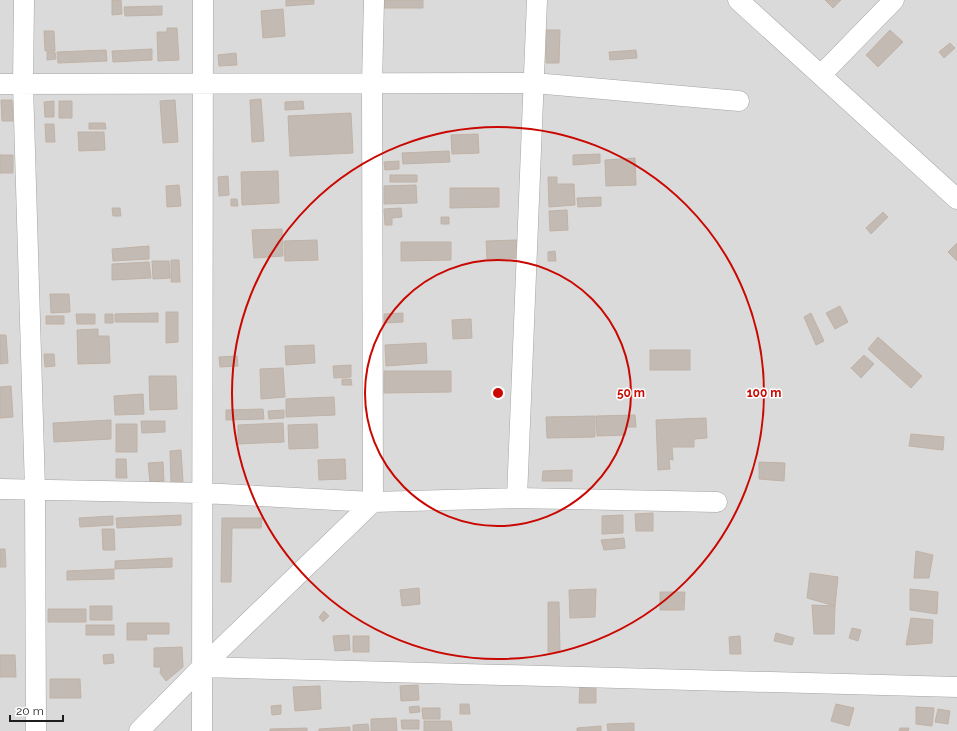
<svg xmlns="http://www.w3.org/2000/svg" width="957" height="731" viewBox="0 0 957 731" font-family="Raleway,sans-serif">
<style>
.residential{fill:#dbdada}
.building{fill:#c3bab3;stroke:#c0b2a6}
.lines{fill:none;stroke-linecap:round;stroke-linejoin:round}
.street-casing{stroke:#a4a4a4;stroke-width:21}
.street{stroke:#fff;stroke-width:20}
.ring{fill:none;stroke:#c90802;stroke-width:2}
.centre{fill:#c90802;stroke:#fff;stroke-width:2}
.ring-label{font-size:12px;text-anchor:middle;font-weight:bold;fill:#c90802;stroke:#fff;stroke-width:3;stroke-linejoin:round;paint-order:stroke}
</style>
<rect width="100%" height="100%" fill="#eeebe3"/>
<path class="residential" d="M0,0H957V731H0Z"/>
<path class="building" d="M112,0H121L122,14L112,15Z
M286,0H314V4L286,6Z
M384,0H423V8H384Z
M825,0H841L833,8Z
M162,6V15L125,16L124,7Z
M283,9L285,36L263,38L261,11Z
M167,28H177L179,60L158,61L157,32H167Z
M546,30H560L559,63H546Z
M890,30L903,42L878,67L866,55Z
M44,31H54L55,51H45Z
M950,43L955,48L944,58L939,52Z
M152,49V60L113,62L112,51Z
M106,50L107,61L58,63L57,52Z
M636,50L637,58L610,60L609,52Z
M47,52H55L56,59L47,60Z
M236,53L237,65L219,66L218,55Z
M261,99L264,141L252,142L250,100Z
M1,100H12L13,121H2Z
M175,100L178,142L163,143L160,101Z
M54,101V117H45L44,102Z
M59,101H72V118H59Z
M303,101L304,109L285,110V102Z
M351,113L353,153L290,156L288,116Z
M89,123H105L106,129H89Z
M45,124H54L55,142H46Z
M78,132H104L105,150L79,151Z
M478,134L479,153L452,154L451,135Z
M449,151L450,162L403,164L402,153Z
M600,154V163L573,165V155Z
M0,155H13V173H0Z
M635,158L636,185L606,186L605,160Z
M399,161V169L385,170L384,162Z
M278,171L279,203L242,205L241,172Z
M390,175H417V182H390Z
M228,176L229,195L219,196L218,177Z
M548,177H557V184H574L575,205L549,207Z
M179,185L181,206L167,207L166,186Z
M416,185L417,203L384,204V186Z
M450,188H499V207L450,208Z
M601,197V206L578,207L577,198Z
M231,199H237L238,206H231Z
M112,208H120L121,216H113Z
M401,208L402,217L392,218V225H385L384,209Z
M567,210L568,230L550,231L549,211Z
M883,212L888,217L871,234L866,228Z
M441,217H449V224H441Z
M282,229L283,256L254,258L252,230Z
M317,240L318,260L285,261L284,241Z
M517,240L518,258L487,259L486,241Z
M401,242H451V260L401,261Z
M957,243V261L948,252Z
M149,246V259L113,261L112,249Z
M555,251L556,261H548V252Z
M171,260H179L180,282H171Z
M152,261H169L170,278L153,279Z
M149,262L151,278L112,280V264Z
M50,294H69L70,312L51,313Z
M840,306L848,322L835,329L826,313Z
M166,312H178V342L166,343Z
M158,313V322H115V314Z
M403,313V322L384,323V314Z
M811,313L824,341L816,345L804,317Z
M76,314H95V324H77Z
M105,314H113V323H105Z
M46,316H64V324H46Z
M471,319L472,338L453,339L452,320Z
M98,329V336H109L110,363L78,364L77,330Z
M0,335H6L8,363L0,364Z
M878,337L922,376L911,388L868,349Z
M426,343L427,363L386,366L385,345Z
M314,345L315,363L286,365L285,346Z
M650,350H690V370H650Z
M44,354H54L55,366L45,367Z
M864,355L874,364L861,378L851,368Z
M237,356L238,366L220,367L219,357Z
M351,365V377L334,378L333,366Z
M283,368L285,397L261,399L260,369Z
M384,371H451V392L384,393Z
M149,376H176L177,409L150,410Z
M342,379H351L352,385H342Z
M11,386L13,417L0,418V387Z
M143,394L144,414L115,415L114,396Z
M334,397L335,415L286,417V399Z
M263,409L264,419L226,420V410Z
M284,410V418L269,419L268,411Z
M635,415L636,427H625L626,435L597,436L596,416Z
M595,416V437L547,438L546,417Z
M706,418L707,438L694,439V447H672L673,460L669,459L670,469L658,470L656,420Z
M111,420V439L54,442L53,423Z
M141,421H165V432L142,433Z
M283,423L284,442L238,444V425Z
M116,424H137V452H116Z
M317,424L318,448L289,449L288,425Z
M911,434L944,437L943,450L909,446Z
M181,450L183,482H171L170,451Z
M116,459H126L127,478H116Z
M345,459L346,479L319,480L318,460Z
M163,462L164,481L150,482L148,463Z
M759,462L785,463L784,481L759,479Z
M572,470V481H542L543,471Z
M653,513V531H636L635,514Z
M181,515V525L117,528L116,518Z
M623,515V533L602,534V516Z
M113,516V525L80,527L79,518Z
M222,518H262L261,528H232L231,582H221Z
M102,529H114L115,550H103Z
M624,538L625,548L604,550L601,540Z
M0,549H5L6,567H0Z
M916,551L933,555L929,578H914Z
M172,558V567L115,569V561Z
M114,569V579L67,580V571Z
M810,573L838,577L835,606L807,598Z
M419,588L420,604L402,606L400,590Z
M596,589L595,617L570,618L569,590Z
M910,589L938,592L937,614L910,610Z
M660,592H685L684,610H660Z
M548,602H559L560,652H548Z
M812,605L835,606L834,634H814Z
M90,606H112V620H90Z
M48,609H86V622H48Z
M324,611L329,616L323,622L319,617Z
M911,618L933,620L932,643L906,645Z
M127,623H169V634H146L147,640H127Z
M86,625H114V635H86Z
M852,628L861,630L858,641L849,638Z
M776,633L794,638L792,645L774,641Z
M349,635L350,650L335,651L333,636Z
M353,636H369V652H353Z
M740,636L741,654H730L729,637Z
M182,647L183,667L166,681L160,673L161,667H154V648Z
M113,654L114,663L104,664L103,655Z
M0,655H15L16,677H0Z
M50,679H80L81,698H50Z
M418,685L419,700L401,701L400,686Z
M320,686L321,709L295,711L293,687Z
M580,687H596V703H579Z
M460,704H469L470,714H460Z
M836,704L854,708L849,726L831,721Z
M281,705V714L272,715L271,706Z
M419,706L420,712L410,713L409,707Z
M916,707L934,708L932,726L916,724Z
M422,708H440V719H423Z
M938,709L950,711L948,724L935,722Z
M396,718L397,731H371V719Z
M401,720H419V729H402Z
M424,721H451L452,731H424Z
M634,723V731H608L607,724Z
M368,724L369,731H353V725Z
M601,726V731H577V728Z
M350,727V731H319V729Z
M307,728V731H270V729Z
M900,728H909L908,731H899Z"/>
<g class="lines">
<g class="street-casing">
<path id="street" d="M24,0L23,84L35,489L36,731
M738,0L957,199
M821,75L894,0
M0,84L534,83L739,101
M0,489L202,493L373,502L517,498L717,502
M517,498L537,0
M202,667L957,687
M139,731L202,667L373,502L372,83L374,0
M202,731L203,0"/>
</g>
<use href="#street" class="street"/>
</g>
<g class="ring">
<circle cx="498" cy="393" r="133"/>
<circle cx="498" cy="393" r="266"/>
</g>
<circle cx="498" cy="393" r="6" class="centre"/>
<g class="ring-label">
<text x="631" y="397">50 m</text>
<text x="764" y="397">100 m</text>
</g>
<path d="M10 715v6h53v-6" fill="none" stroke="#1d1d1d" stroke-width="2"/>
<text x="16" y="715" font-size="12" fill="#1d1d1d" stroke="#ffffff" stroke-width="3" paint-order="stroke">20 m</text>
</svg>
